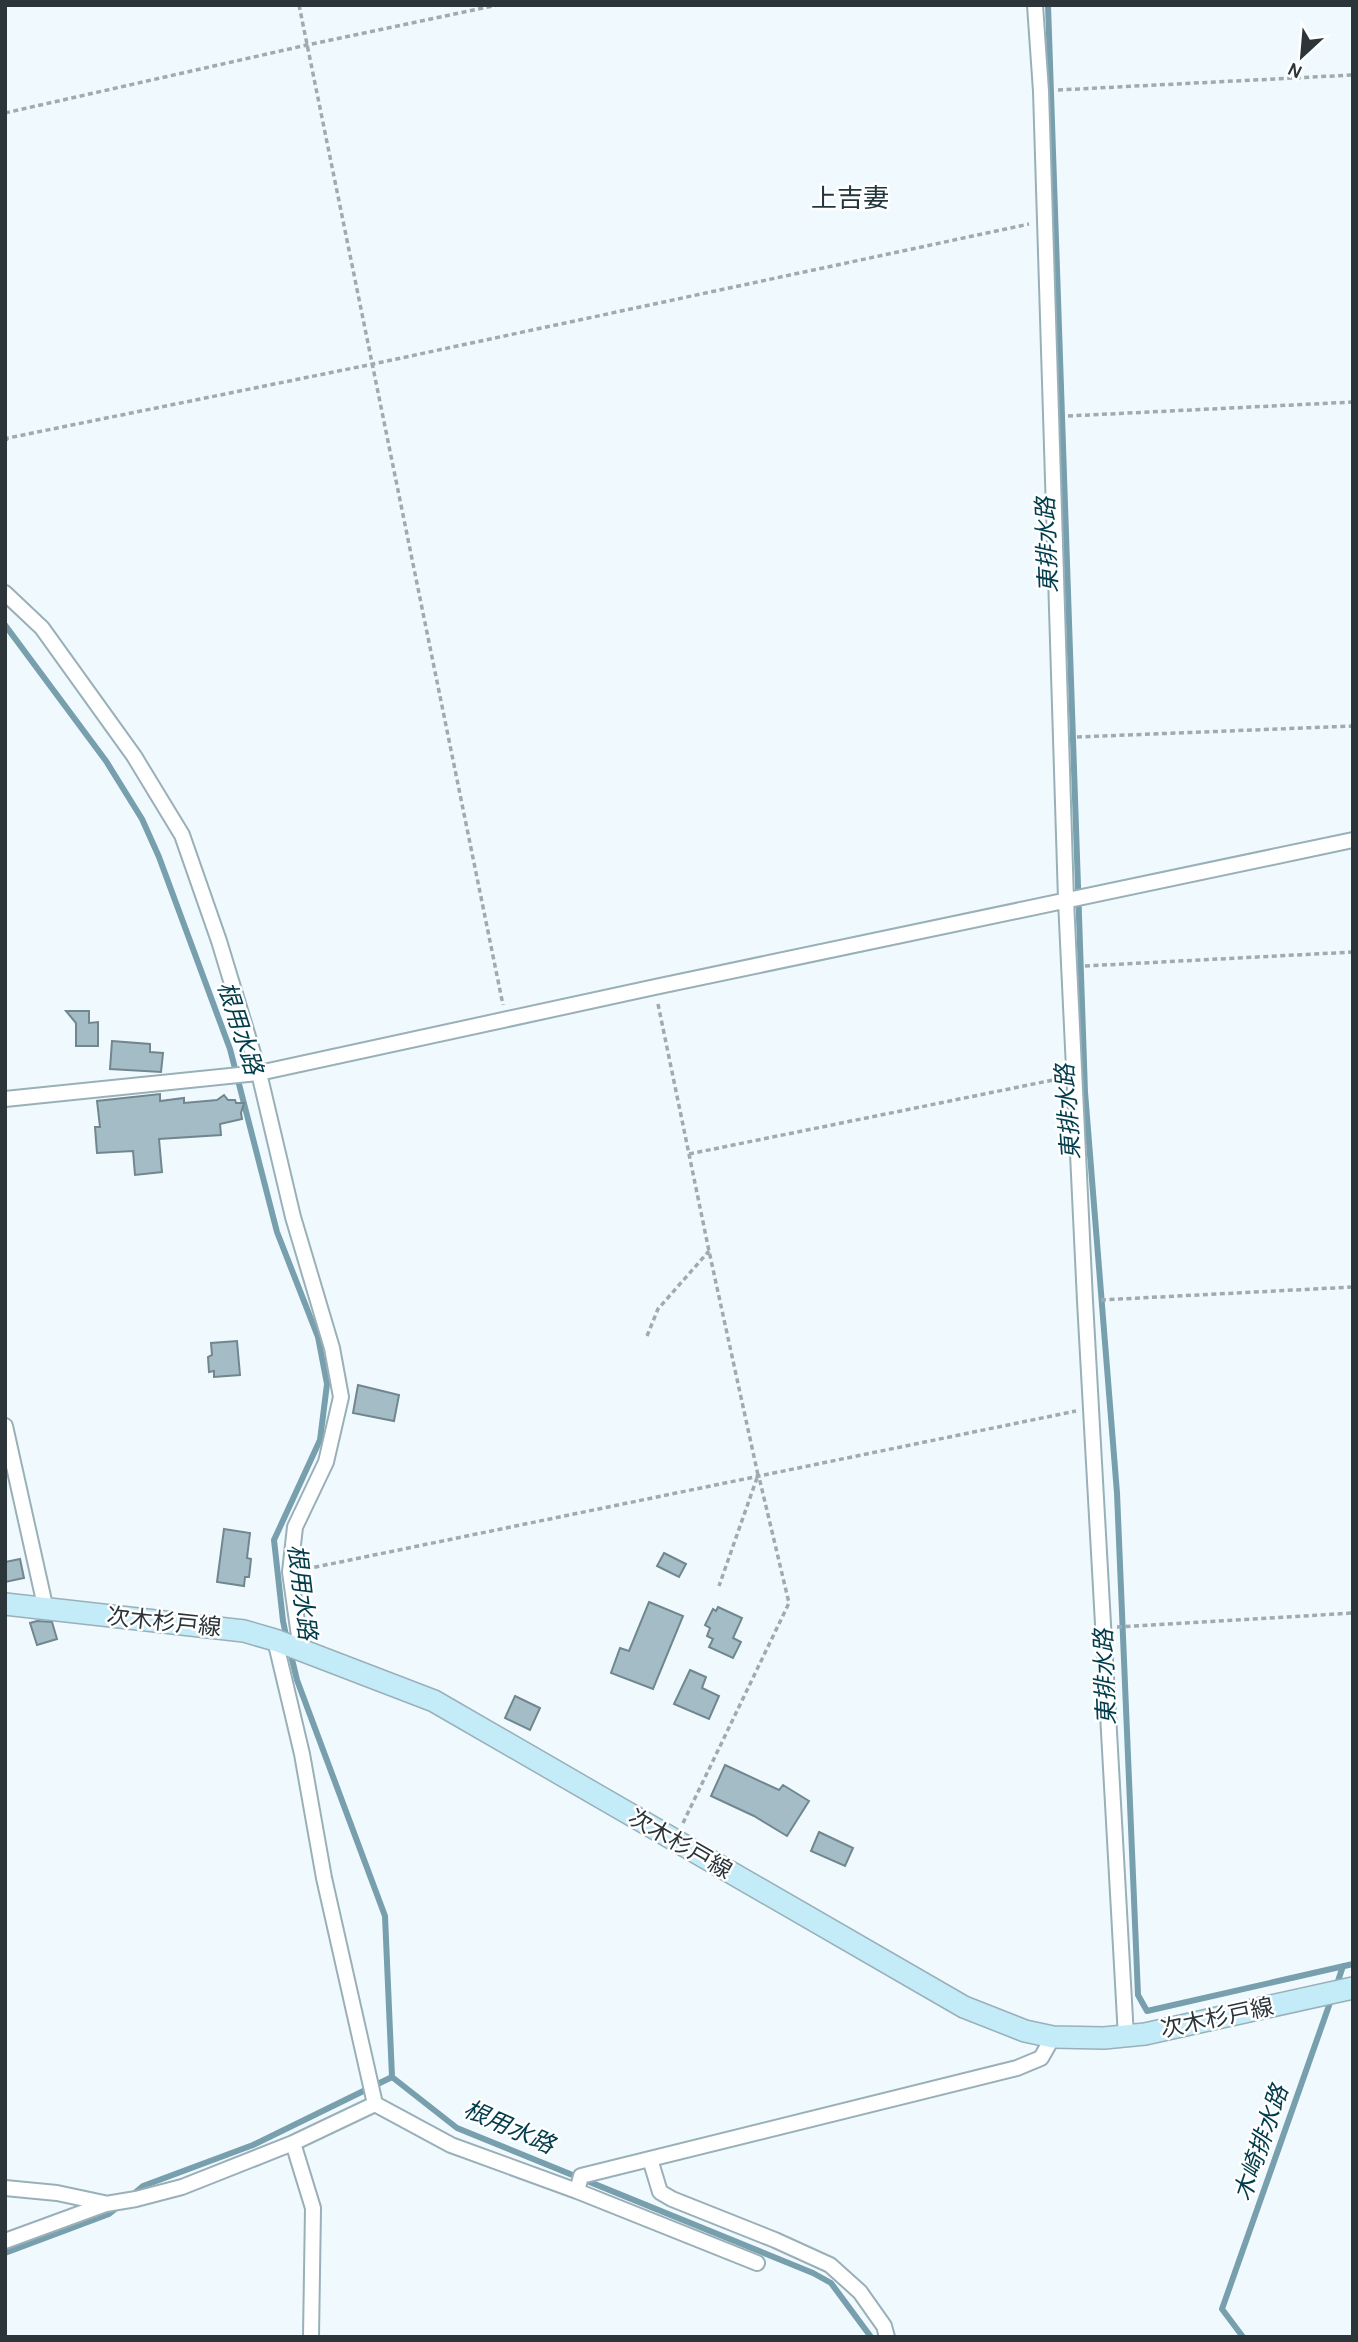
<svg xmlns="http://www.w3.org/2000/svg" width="1358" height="2342" viewBox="0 0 1358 2342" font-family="Karla,'Noto Sans JP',sans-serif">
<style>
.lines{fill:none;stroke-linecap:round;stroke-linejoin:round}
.stream{stroke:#789fad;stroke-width:6}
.building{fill:#a4bcc5;stroke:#70878f;stroke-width:2}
.minor-casing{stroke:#99b0b9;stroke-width:18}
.secondary-casing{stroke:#99b0b9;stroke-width:24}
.path{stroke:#a1abaf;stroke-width:3.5;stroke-dasharray:5 3.5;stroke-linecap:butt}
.minor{stroke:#fff;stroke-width:14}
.secondary{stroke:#c4ecf8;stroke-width:21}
.labels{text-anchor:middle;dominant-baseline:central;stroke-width:5;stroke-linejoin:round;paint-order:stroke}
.street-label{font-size:23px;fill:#2c363a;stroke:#fff}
.water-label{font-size:24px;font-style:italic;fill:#003c4b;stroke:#fff}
.quarter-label{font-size:26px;fill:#22363d;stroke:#fff}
</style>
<rect width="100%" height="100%" fill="#f0fafe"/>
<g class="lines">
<path class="stream" d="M1048,5L1085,1092L1117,1493L1138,1995L1147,2011L1353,1964
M5,625L106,761L142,819L159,857L230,1049L277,1232L318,1337L327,1384L320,1440L274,1540L283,1621L287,1640
M290,1651L297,1680L385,1916L392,2077L457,2128L813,2273L831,2283L871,2337
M1336,1987L1343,1966
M130,2197L143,2186L253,2145L392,2077
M5,2253L109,2214L119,2206
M1243,2337L1222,2309L1332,1997"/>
</g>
<path class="building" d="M66,1011H89V1023L98,1022V1046H76V1023Z
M112,1041L150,1044V1052L163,1053L161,1072L110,1069Z
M160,1094V1101L184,1098V1103L217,1100L224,1095L228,1100H235L236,1103H244L241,1113L242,1119L220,1124L221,1135L159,1139L162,1172L135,1175L133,1151L97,1153L95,1127H100L97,1101Z
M237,1341L240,1375L214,1377V1371L209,1372L208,1357L212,1355L211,1343Z
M358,1385L399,1395L394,1421L353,1413Z
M224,1529L250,1533L247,1558L251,1559L249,1577H245L244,1586L217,1582Z
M664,1553L686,1564L679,1577L657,1566Z
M20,1559L24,1578L5,1582V1562Z
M649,1602L683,1616L653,1689L611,1673L620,1648L629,1651Z
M718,1607L742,1618L733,1638L741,1642L733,1658L709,1647L713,1639L707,1636L710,1628L705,1625L713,1609L716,1611Z
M37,1621L52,1622L57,1639L37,1645L30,1623Z
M690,1670L706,1677L702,1688L719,1696L709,1719L674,1704Z
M515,1696L540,1708L530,1730L505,1718Z
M725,1765L779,1790L783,1785L809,1801L787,1836L754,1816L711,1796Z
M819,1832L853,1848L845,1866L811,1851Z"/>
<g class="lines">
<g class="minor-casing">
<path id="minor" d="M1035,5L1041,91L1066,900L1085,1301L1126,2037
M5,593L42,628L134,756L182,835L219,941L259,1073L293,1217L332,1348L341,1397L326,1462L295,1527L290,1572L301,1650
M5,1099L259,1073L655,987L1353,840
M5,1426L46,1610
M275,1640L302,1754L324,1878L375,2104L451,2145L577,2191L757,2263
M293,2143L313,2208L311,2337
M650,2159L660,2192L672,2199L775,2240L830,2265L860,2292L884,2326L887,2337
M5,2188L57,2193L104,2203
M577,2191L581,2176L1017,2068L1041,2058L1053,2037
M5,2241L106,2204L136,2199L182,2187L293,2143L375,2104"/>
</g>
<g class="secondary-casing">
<path id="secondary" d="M5,1604L244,1631L275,1640L434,1701L964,2007L1025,2031L1053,2037L1104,2038L1145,2034L1353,1988"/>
</g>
<path class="path" d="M299,5L503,1005
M1058,90L1353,75
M5,113L307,45L497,5
M1068,416L1353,402
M5,441L8,438L373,364L1029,224
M1077,737L1353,726
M1085,966L1353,952
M658,1004L709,1251L758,1475L719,1586
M689,1154L1058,1079
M1101,1300L1353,1287
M647,1336L658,1309L709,1251
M306,1569L1076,1411
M1117,1627L1353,1613
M683,1823L789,1603L759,1477"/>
<use href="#minor" class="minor"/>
<use href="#secondary" class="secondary"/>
</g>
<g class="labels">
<g class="street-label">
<text transform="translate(164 1622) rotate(6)">次木杉戸線</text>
<text transform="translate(680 1844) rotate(30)">次木杉戸線</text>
<text transform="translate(1217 2018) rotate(-12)">次木杉戸線</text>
</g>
<g class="water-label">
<text transform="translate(1047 545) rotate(-92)">東排水路</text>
<text transform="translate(240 1028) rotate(72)">根用水路</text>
<text transform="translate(1068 1112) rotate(-94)">東排水路</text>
<text transform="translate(302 1592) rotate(83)">根用水路</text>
<text transform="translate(1105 1677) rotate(-92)">東排水路</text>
<text transform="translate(509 2127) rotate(24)">根用水路</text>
<text transform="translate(1261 2143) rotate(-71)">木崎排水路</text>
</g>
<g class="quarter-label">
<text x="850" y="198">上吉妻</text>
</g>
</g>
<rect width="1358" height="2342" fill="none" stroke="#2c363a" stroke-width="14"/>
<g transform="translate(1302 56) rotate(206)" stroke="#ffffff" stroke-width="5" paint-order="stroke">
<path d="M0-5L12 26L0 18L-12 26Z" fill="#2c363a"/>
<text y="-10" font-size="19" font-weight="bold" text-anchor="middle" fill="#2c363a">N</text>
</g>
</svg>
